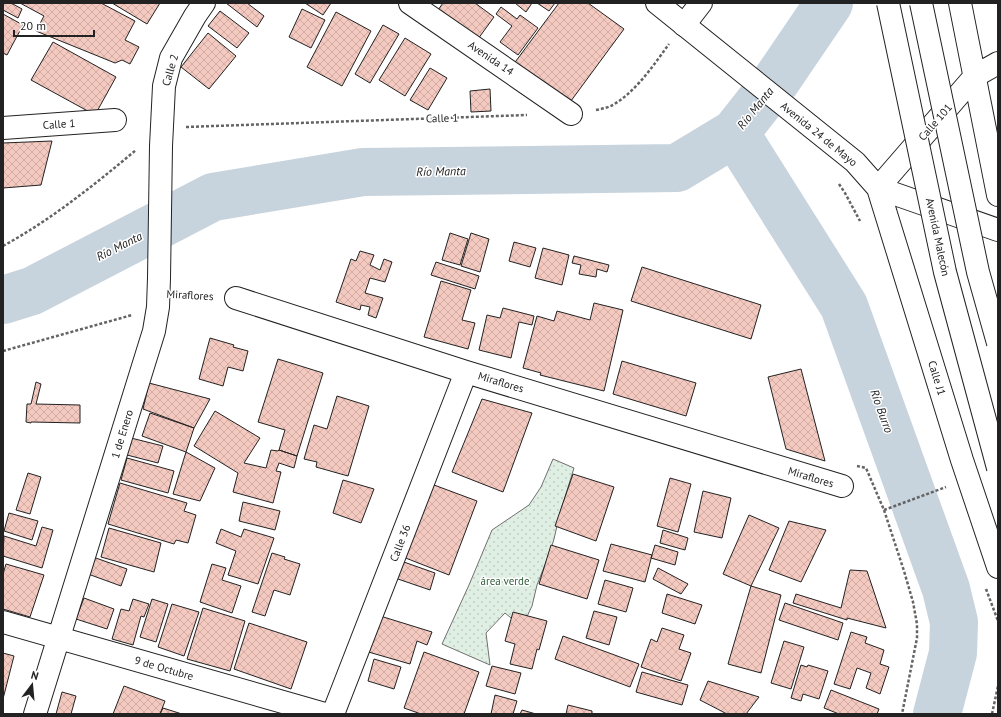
<svg xmlns="http://www.w3.org/2000/svg" width="1001" height="717" viewBox="0 0 1001 717" font-family="'PT Sans',sans-serif">
<style>
.park{fill:url(#park-dots);stroke:#6f6f6f}
.lines{fill:none;stroke-linecap:round;stroke-linejoin:round}
.river{stroke:#c7d3dd;stroke-width:48}
.building{fill:url(#building-cross-hatch);stroke:#222}
.street-casing{stroke:#222;stroke-width:24}
.secondary-casing{stroke:#222;stroke-width:24}
.path{stroke:#646464;stroke-width:2.5;stroke-dasharray:3 2;stroke-linecap:butt}
.street{stroke:#fff;stroke-width:22}
.secondary{stroke:#fff;stroke-width:22}
.primary-bridge-casing{stroke:#222;stroke-width:24;stroke-linecap:butt}
.primary-bridge{stroke:#fff;stroke-width:22}
.labels{text-anchor:middle;dominant-baseline:central;stroke-width:3;stroke-linejoin:round;paint-order:stroke}
.street-label{font-size:11px;fill:#222;stroke:#fff}
.park-label{font-size:11px;fill:#2f5e38;stroke:#fff}
.water-label{font-size:12px;font-style:italic;fill:#222;stroke:#fff}
</style>
<defs>
<pattern id="park-dots" width="8" height="8" patternUnits="userSpaceOnUse"><rect width="8" height="8" fill="#e0efe3"/><path d="M2 2h.1M6 6h.1" fill="none" stroke="#c0cdc2" stroke-width="1.8" stroke-linecap="round"/></pattern>
<pattern id="building-cross-hatch" width="8" height="8" patternUnits="userSpaceOnUse"><rect width="8" height="8" fill="#f3c9c0"/><path d="M0 0l8 8M0 8l8-8" fill="none" stroke="#d0aca5"/></pattern>
</defs>
<rect width="100%" height="100%" fill="#fff"/>
<path class="park" d="M553,459L574,468L560,513L554,539L550,552L537,585L532,606L522,627L505,613L486,633L490,665L442,644L469,585L492,530L529,505L541,487Z"/>
<g class="lines">
<path class="river" d="M735,133L844,306L946,589L954,622L953,653L937,714
M3,300L32,291L213,197L363,172L677,168L735,133L776,81L829,3"/>
</g>
<path class="building" d="M3,3H11L22,9L18,18L3,10Z
M20,3H101L135,21L125,40L139,47L130,64L122,60L115,63L36,31L44,16Z
M112,3H160L147,24Z
M226,3H247L264,16L257,27Z
M305,3H331L323,15Z
M443,3H475L494,17L478,39L438,10Z
M515,3H532L526,12Z
M537,3H555L549,11Z
M559,3H588L624,29L565,109L510,69Z
M501,7L517,19L520,15L538,28L518,55L500,42L512,26L496,14Z
M302,9L325,20L311,48L289,37Z
M220,11L249,33L237,48L208,26Z
M336,12L371,31L342,86L307,67Z
M3,14L23,25L7,55L3,53Z
M383,25L399,34L370,83L355,74Z
M208,33L236,56L209,89L181,67Z
M405,38L431,54L405,96L379,80Z
M53,42L116,77L95,115L31,80Z
M430,68L447,78L428,110L410,100Z
M490,89L491,111L471,112L470,91Z
M52,141L41,185L3,188V143Z
M450,233L468,239L460,265L442,260Z
M471,233L489,239L480,272L461,266Z
M514,242L536,248L530,267L509,261Z
M543,248L569,255L562,285L535,278Z
M360,251L374,255L370,265L380,270L384,259L392,262L385,282L370,278L365,293L383,298L376,318L368,315L370,307L361,305L360,310L336,302L351,259L356,261Z
M574,256L609,265L607,272L597,269L596,277L579,274L581,265L572,263Z
M436,262L479,276L475,289L431,275Z
M642,267L761,305L751,339L631,301Z
M441,281L471,290L462,320L475,323L468,349L424,337Z
M594,303L623,310L604,391L540,375L541,373L523,368L537,316L554,321L557,311L590,320Z
M503,308L534,316L532,325L519,322L511,358L479,350L487,315L500,318Z
M210,338L234,345L233,347L248,351L243,371L228,367L223,386L199,379Z
M278,359L323,373L297,456L279,450L285,430L258,422Z
M622,361L696,383L686,416L613,394Z
M801,369L825,461L786,449L768,377Z
M36,382L41,384L36,404L80,405V423L31,422V423L26,422L27,404H31Z
M149,383L210,399L194,428L143,409Z
M337,396L369,406L348,476L316,467L317,462L304,459L314,425L327,429Z
M482,399L532,413L503,492L452,472Z
M215,411L260,438L244,463L266,468L271,450L278,451L279,450L297,456L294,468L279,463L276,471L281,472L273,503L233,492L238,473L194,446Z
M150,413L194,428L186,452L142,436Z
M131,438L163,446L158,463L127,455Z
M186,452L215,468L200,501L173,494Z
M127,458L174,471L168,493L121,480Z
M28,473L41,477L30,514L16,510Z
M573,474L614,487L596,541L555,526Z
M670,478L691,484L678,532L657,526Z
M343,480L374,489L361,523L333,513Z
M426,482L477,501L449,575L398,555Z
M120,483L187,503L184,511L196,515L188,543L176,540L174,544L108,524Z
M703,491L731,498L722,538L694,532Z
M243,502L280,511L275,530L239,521Z
M9,513L38,521L32,540L4,531Z
M749,515L779,528L751,586L723,574Z
M789,521L826,530L801,582L769,570Z
M42,527L53,530L42,568L3,556L4,536L36,546Z
M109,528L161,543L154,572L101,557Z
M221,529L241,537L244,529L274,538L258,584L228,575L236,551L216,543Z
M663,530L688,538L685,550L660,543Z
M611,544L652,555L645,582L603,571Z
M551,545L599,560L587,599L539,584Z
M655,545L678,552L675,565L651,558Z
M272,553L285,557L284,559L300,564L290,595L274,590L265,616L252,612Z
M93,557L127,569L121,586L88,574Z
M401,561L435,573L430,590L395,578Z
M6,564L44,575L30,617L3,609V574Z
M212,564L226,568L222,580L241,586L232,613L200,602Z
M658,568L688,584L681,594L653,579Z
M850,570L867,571L886,628L847,618V620L793,603L796,594L841,608Z
M605,580L633,588L626,612L598,604Z
M751,586L781,595L761,673L728,664Z
M667,594L702,605L695,624L662,613Z
M84,598L114,609L107,629L76,619Z
M133,599L149,604L144,617L141,616L133,645L112,639L121,609L129,611Z
M152,599L168,604L156,642L140,637Z
M785,603L843,623L838,640L779,620Z
M172,604L199,612L184,656L158,647Z
M203,608L245,621L230,671L187,659Z
M594,611L617,617L609,645L586,638Z
M513,612L547,621L539,650L537,649L532,669L510,664L515,644L505,641Z
M377,615L432,632L427,645L417,641L410,664L365,651Z
M249,623L307,642L291,689L234,669Z
M662,628L684,635L679,649L691,653L681,681L641,667L651,639L657,642Z
M851,632L867,637L865,643L884,650L880,664L889,667L880,694L866,688L871,673L857,668L850,689L834,684Z
M563,636L639,664L630,687L555,659Z
M784,641L804,647L791,689L771,683Z
M424,652L479,672L464,714H421L404,708Z
M3,653L14,656L3,699Z
M374,659L401,667L394,689L368,681Z
M801,665L807,667L808,665L828,671L819,699L803,694L801,701L791,698Z
M492,666L521,673L515,694L486,686Z
M642,672L688,685L682,705L636,692Z
M708,681L759,697L746,714H727L700,700Z
M124,686L165,701L160,714H113Z
M831,690L879,709L877,714H839L824,708Z
M62,692L76,696L71,714H56Z
M495,695L517,701L513,714H491Z
M568,705L592,711V714H566Z
M163,708L182,714H160Z
M522,710L536,714H520Z"/>
<g class="lines">
<g class="street-casing">
<path id="street" d="M410,3L571,114
M684,25L701,3
M3,128L115,120
M236,298L466,372L842,486
M3,622L325,714
M35,714L154,331L158,307L159,278L161,146L164,86L171,58L195,16L204,3
M333,714L466,372"/>
</g>
<g class="secondary-casing">
<path id="secondary" d="M657,3L855,162L878,188L998,230
M960,3L998,195
M878,188L962,460L998,567
M878,188L975,76L998,63"/>
</g>
<path class="path" d="M596,110C601,109 606,108 611,106C635,93 653,66 669,44
M186,127L527,115
M839,184L845,193L860,221
M3,246C52,219 93,186 136,150
M182,295L211,296
M3,351L132,315
M857,466L866,468L884,510L904,571L913,602L917,624V638L902,714
M884,510L946,487
M986,589L998,621
M992,714L998,686"/>
<use href="#street" class="street"/>
<use href="#secondary" class="secondary"/>
<g class="primary-bridge-casing">
<path id="primary-bridge" d="M888,3L945,272L998,468
M921,3L978,272L998,343"/>
</g>
<use href="#primary-bridge" class="primary-bridge"/>
</g>
<g class="labels">
<g class="street-label">
<text transform="translate(491 58) rotate(34)">Avenida 14</text>
<text transform="translate(170 70) rotate(-74)">Calle 2</text>
<text transform="translate(442 118) rotate(-2)">Calle 1</text>
<text transform="translate(935 122) rotate(-49)">Calle 101</text>
<text transform="translate(59 124) rotate(-4)">Calle 1</text>
<text transform="translate(819 134) rotate(39)">Avenida 24 de Mayo</text>
<text transform="translate(938 237) rotate(78)">Avenida Malecón</text>
<text transform="translate(190 295) rotate(3)">Miraflores</text>
<text transform="translate(937 378) rotate(73)">Calle J1</text>
<text transform="translate(501 382) rotate(17)">Miraflores</text>
<text transform="translate(122 434) rotate(-73)">1 de Enero</text>
<text transform="translate(811 477) rotate(17)">Miraflores</text>
<text transform="translate(400 543) rotate(-69)">Calle 36</text>
<text transform="translate(164 668) rotate(16)">9 de Octubre</text>
</g>
<g class="park-label">
<text x="505" y="581">área verde</text>
</g>
<g class="water-label">
<text transform="translate(755 108) rotate(-51)">Río Manta</text>
<text transform="translate(441 171) rotate(-1)">Río Manta</text>
<text transform="translate(119 246) rotate(-27)">Río Manta</text>
<text transform="translate(882 411) rotate(70)">Río Burro</text>
</g>
</g>
<rect width="1001" height="717" fill="none" stroke="#222222" stroke-width="8"/>
<g transform="translate(32 685) rotate(16)" stroke="#ffffff" stroke-width="3" paint-order="stroke">
<path d="M0-3L7 15L0 10L-7 15Z" fill="#222222"/>
<text y="-6" font-size="11" font-weight="bold" text-anchor="middle" fill="#222222">N</text>
</g>
<path d="M14 30v6h80v-6" fill="none" stroke="#222222" stroke-width="2"/>
<text x="20" y="30" font-size="12" fill="#222222" stroke="#ffffff" stroke-width="3" paint-order="stroke">20 m</text>
</svg>
